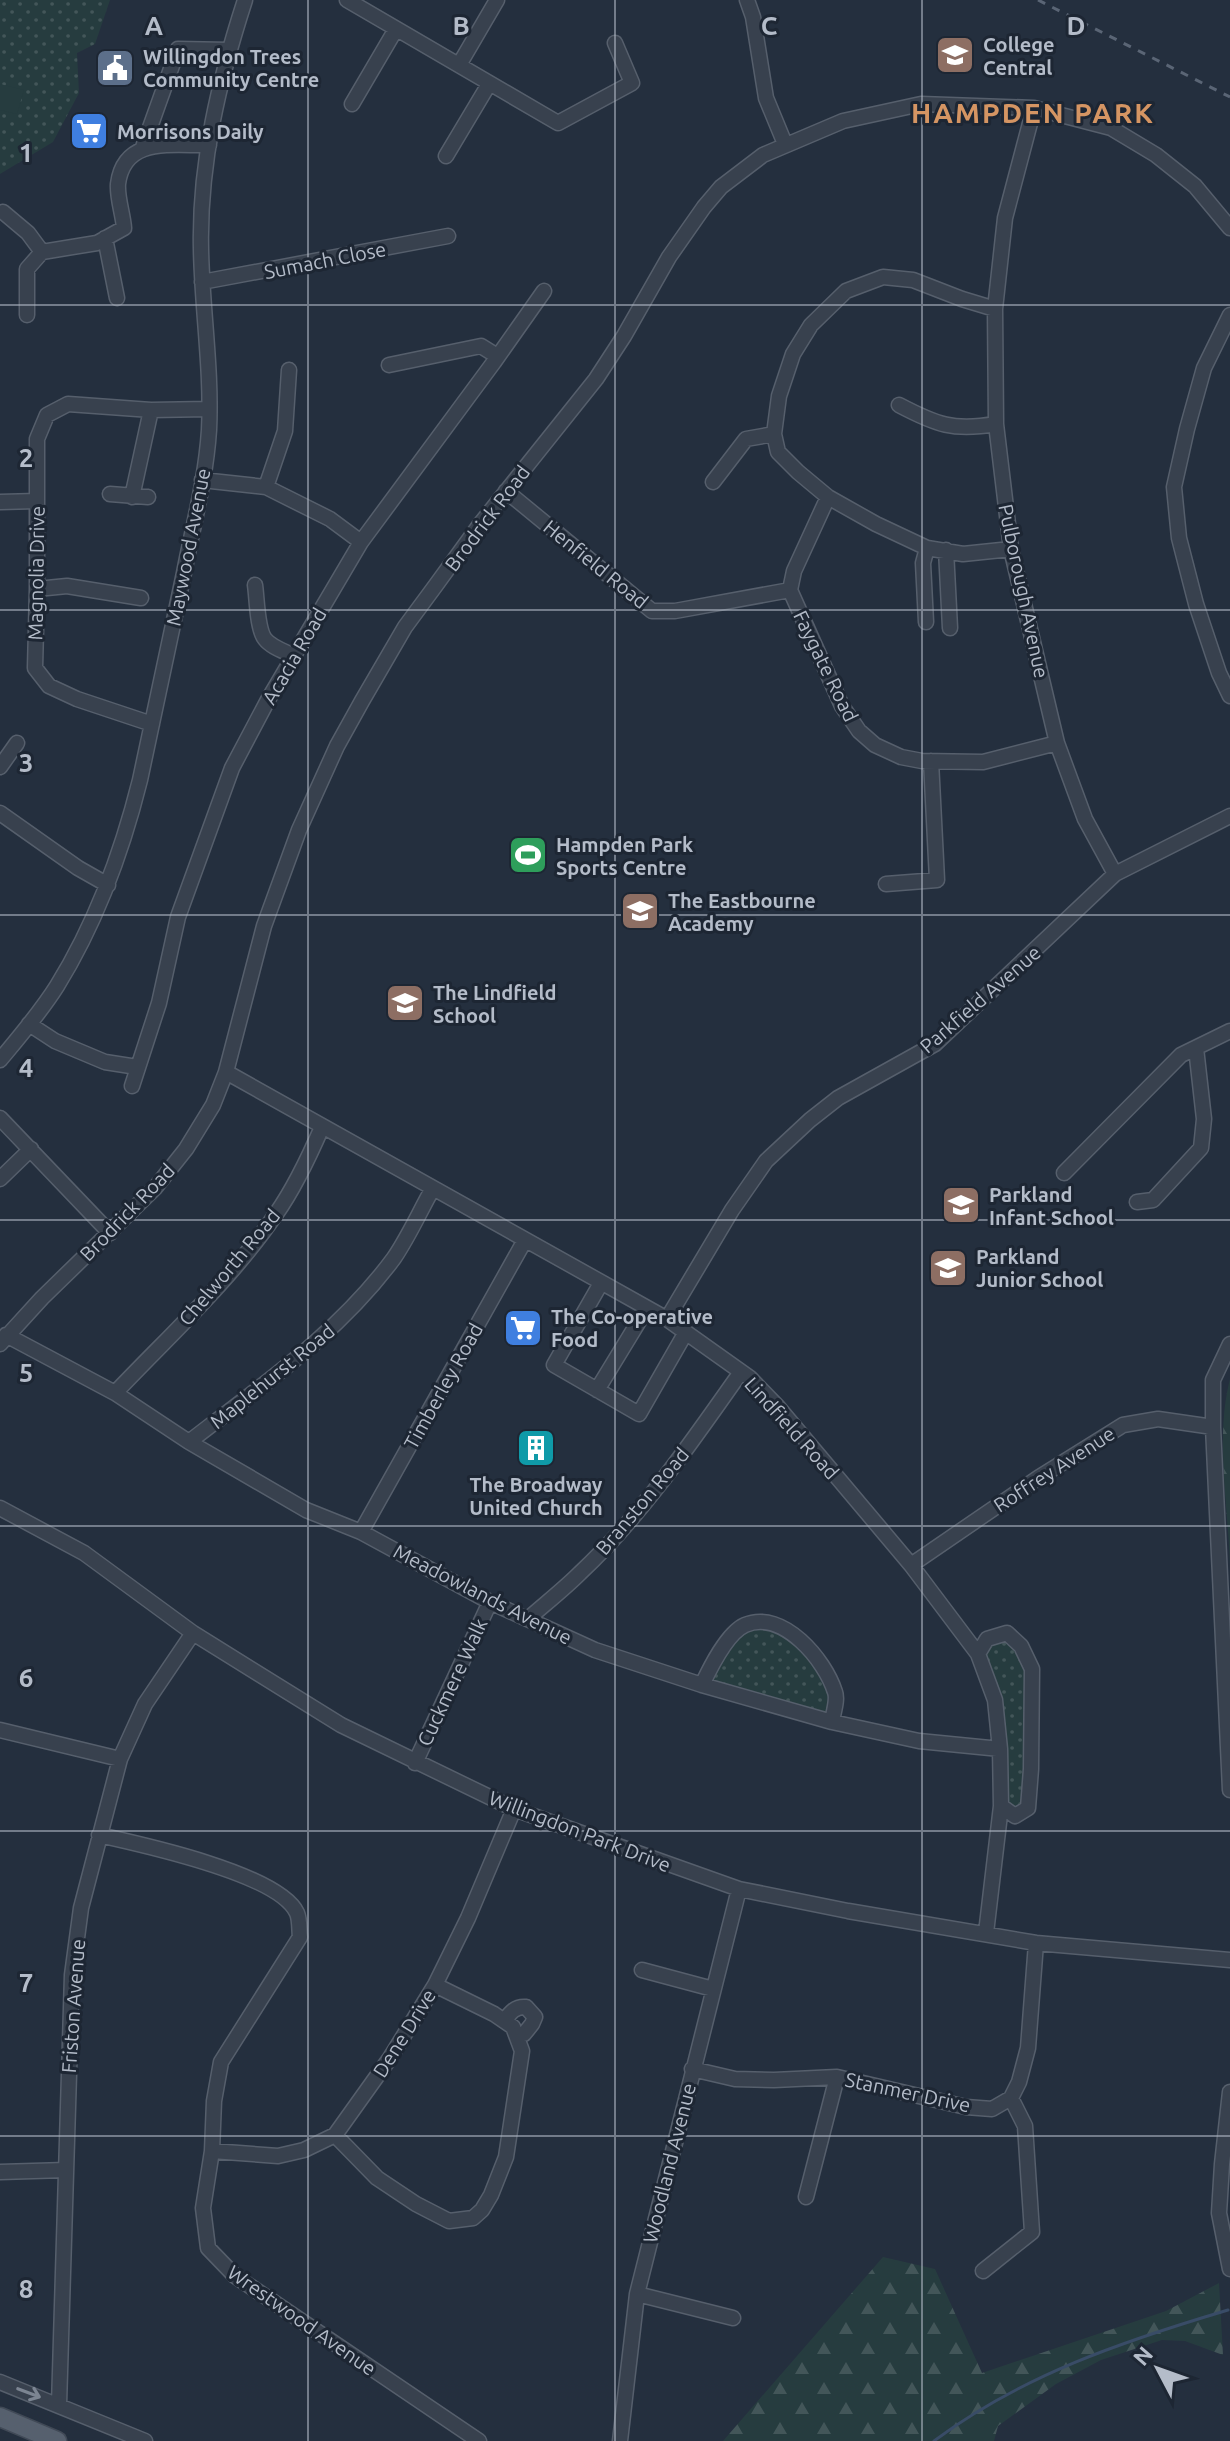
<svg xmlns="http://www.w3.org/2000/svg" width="1230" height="2441" viewBox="0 0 1230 2441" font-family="Ubuntu,sans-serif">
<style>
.green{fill:url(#green-dots)}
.forest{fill:url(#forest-firs)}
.pitch{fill:#263c3f}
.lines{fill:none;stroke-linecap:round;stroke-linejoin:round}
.stream{stroke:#394c67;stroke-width:3}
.minor-casing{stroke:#565f6c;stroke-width:17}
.major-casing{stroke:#414a57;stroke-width:21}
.minor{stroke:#38414e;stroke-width:14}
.major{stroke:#56606e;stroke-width:18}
.rail{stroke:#5a6575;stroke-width:3;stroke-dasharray:8 8;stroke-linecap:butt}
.oneway{stroke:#7c8592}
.grid{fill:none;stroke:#b4bcc9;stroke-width:2;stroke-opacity:0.55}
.labels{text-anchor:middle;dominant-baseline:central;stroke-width:6;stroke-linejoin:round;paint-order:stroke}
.poi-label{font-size:20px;font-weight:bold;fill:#b4bcc9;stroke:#1d2633;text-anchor:start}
.street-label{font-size:20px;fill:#b4bcc9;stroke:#1d2633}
.district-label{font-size:28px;font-weight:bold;letter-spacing:2px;fill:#d59563;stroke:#1d2633}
.grid-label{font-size:26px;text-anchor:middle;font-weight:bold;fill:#b4bcc9;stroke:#1d2633;stroke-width:6;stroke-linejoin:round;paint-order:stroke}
</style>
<defs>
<pattern id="green-dots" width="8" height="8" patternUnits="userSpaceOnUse" patternTransform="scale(2)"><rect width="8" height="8" fill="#263c3f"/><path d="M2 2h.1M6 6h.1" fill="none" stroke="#435659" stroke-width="1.8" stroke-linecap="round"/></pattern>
<pattern id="forest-firs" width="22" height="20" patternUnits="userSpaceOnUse" patternTransform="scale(2)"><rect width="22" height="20" fill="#263c3f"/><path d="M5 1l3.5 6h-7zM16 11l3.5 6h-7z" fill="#435659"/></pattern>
</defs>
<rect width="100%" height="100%" fill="#242f3e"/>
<path class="green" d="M0,0H110L95,44L77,53L79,93L53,142L0,174Z
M744,1625L794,1634L837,1694L832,1722L702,1685Z
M1007,1633L1032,1669L1028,1808L1015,1816L1001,1806L1000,1749L978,1654Z"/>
<path class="forest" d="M1230,1379V1565C1228,1505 1215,1437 1230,1379Z
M883,2257L935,2269L982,2373L1166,2311L1219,2283L1223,2355L1185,2341L1162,2340L1101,2360L1056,2384L998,2426L994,2441H723Z"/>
<path class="pitch" d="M0,84L24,90L17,114L0,110Z"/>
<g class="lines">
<path class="stream" d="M934,2441C1022,2375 1124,2341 1228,2310"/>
<g class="minor-casing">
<path id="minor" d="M347,0L558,123L632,83L615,43
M747,0L753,17L766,98L785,144
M459,65L497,0
M352,104L396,29
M1034,108L1005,218L995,309L996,424L1011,549L1057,743L1085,819L1115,874
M143,147L178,49L229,50
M446,156L489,84
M3,212L28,233L42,252
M105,238L117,298
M202,282L448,236
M995,309L962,299L913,280L883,277L846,291L811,325L793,354L779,396L774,434L778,452L798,472L828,497L876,524L927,548L963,554L1011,549
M27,315V269L42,252L97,243L124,228C123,214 117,198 118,184C124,136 172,146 209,145
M1230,315L1204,368L1187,429L1174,487L1179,538L1196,604L1219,673L1230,696
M389,365L481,346L497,356
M899,405C937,425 953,431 996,424
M202,480L266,487L330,519L361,542
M713,482L746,439L774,434
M266,487L285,431L289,370
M506,491L652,611H675L790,590
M110,494L148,497
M132,497L151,410
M828,497L794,571L790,590L842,706L859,731L875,745L901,757L922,761L983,762L1057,743
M0,502L37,501
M946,550L950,628
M255,585C257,598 257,629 265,639C271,647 284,651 294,656
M37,589L67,586L141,598
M926,622L923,563L927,548
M152,724L77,699L49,686L35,668L37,589V439L47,415L68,404L151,410L208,409
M0,767L17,743
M0,813L78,868L108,885
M886,884L937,880L931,761
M29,1024L55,1041L105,1062L137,1067
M0,1060C20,1036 40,1013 57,986C96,923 122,852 140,780C155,711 169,642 184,573C193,526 206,478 209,430C212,370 202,309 201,249C199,164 219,80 245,0
M226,1072L667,1319L750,1378L778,1407L911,1565L978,1654L995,1700L1000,1749L1001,1806L986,1933
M132,1086L159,1003L178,917L232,768L269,698L361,542L494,362L544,291
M0,1118L110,1233
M1064,1173L1181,1055L1230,1031
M0,1179L31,1149
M1137,1202L1153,1200L1201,1148L1204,1119L1196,1048
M601,1283L554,1365L639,1414L686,1332
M667,1319L732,1210L766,1161L810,1120L838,1098L935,1044L1115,874L1230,816
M6,1335L115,1393L189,1442L306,1510L361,1532L490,1602L595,1650L702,1685L832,1722L919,1741L1000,1749
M0,1344L42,1298L155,1188L186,1149L213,1105L226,1072L264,926L299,830L337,746L362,701L405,627L436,585L481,523L596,379L624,336L669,257L704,207L721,187L763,155L843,121L921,104L1034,108L1111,128L1156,155L1195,186L1230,228
M1230,1344L1213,1380V1427L1230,1790
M597,1390L647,1308
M115,1393C170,1335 231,1280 276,1214C295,1187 309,1157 322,1127
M189,1442C262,1385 338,1334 394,1258C409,1236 420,1211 433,1188
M0,1508L84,1553L193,1633L341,1725L514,1809L739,1889L848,1911L1036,1943L1230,1960
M361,1532L525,1240
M911,1565L1038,1478L1123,1425L1158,1419L1213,1427
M529,1618C546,1603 564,1589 580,1573C643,1514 692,1441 741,1372
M978,1654L987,1639L1007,1633L1021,1646L1032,1669L1031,1769L1028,1808L1015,1816L1001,1806
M702,1685C710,1668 727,1633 745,1625C783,1609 825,1660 835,1692C838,1700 833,1713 832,1722
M0,1730L120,1759
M415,1763L490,1602
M99,1835C140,1844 279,1874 297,1913C300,1920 299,1930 300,1937L221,2062L214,2101L212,2151L203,2208L208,2248L235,2276L479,2441
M642,1970L713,1989
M504,2021C510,2013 515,2006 526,2007L535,2017L532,2024L524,2034H517
M692,2069L735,2079L774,2080L837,2077L966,2107L992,2109L1011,2098L1019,2082L1028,2048L1036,1943
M1230,2092L1222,2164L1219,2213L1230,2269
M335,2135L377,2178L416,2204L449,2221L473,2218L482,2210L491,2195L506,2157L522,2051L513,2027L494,2014L435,1985
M212,2151L278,2156L304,2150L335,2135L390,2058L435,1985L468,1918L514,1809
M0,2172L66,2170
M806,2197L837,2077
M983,2271L1032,2232L1025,2126L1011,2098
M637,2294L733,2318
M0,2382L145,2441
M59,2405L72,1975L81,1908L120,1759L145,1704L193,1633
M620,2441L637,2294L739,1889"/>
</g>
<g class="major-casing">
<path id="major" d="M0,2417L57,2441"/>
</g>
<use href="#minor" class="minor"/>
<use href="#major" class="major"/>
<path class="rail" d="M1038,0L1230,97"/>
</g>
<defs><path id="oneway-shaft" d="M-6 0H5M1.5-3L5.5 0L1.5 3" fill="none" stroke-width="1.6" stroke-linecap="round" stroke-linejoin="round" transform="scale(2)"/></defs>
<use class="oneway" href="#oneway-shaft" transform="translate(29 2393) rotate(21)"/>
<path class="grid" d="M308,0V2441M615,0V2441M922,0V2441M0,305H1230M0,610H1230M0,915H1230M0,1220H1230M0,1526H1230M0,1831H1230M0,2136H1230"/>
<defs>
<g id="school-square" transform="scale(2)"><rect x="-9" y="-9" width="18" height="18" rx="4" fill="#8d6e63" stroke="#1d2633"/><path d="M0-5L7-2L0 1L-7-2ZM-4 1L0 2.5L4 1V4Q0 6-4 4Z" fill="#fff"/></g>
<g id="civic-square" transform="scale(2)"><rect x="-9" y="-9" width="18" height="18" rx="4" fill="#5c6f8a" stroke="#1d2633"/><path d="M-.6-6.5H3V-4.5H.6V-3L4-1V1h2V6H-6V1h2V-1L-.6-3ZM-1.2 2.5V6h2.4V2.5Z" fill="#fff"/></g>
<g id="supermarket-square" transform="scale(2)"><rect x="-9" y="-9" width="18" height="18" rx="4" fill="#3f7fe0" stroke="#1d2633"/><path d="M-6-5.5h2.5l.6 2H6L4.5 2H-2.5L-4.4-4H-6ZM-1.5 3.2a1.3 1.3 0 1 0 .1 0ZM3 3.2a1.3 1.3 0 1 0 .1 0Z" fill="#fff"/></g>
<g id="stadium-square" transform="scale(2)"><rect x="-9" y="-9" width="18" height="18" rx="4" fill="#2e9e5b" stroke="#1d2633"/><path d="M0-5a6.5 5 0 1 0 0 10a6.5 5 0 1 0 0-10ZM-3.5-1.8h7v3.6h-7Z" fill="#fff"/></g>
<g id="building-square" transform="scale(2)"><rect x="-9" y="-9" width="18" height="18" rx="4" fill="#0f9aa8" stroke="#1d2633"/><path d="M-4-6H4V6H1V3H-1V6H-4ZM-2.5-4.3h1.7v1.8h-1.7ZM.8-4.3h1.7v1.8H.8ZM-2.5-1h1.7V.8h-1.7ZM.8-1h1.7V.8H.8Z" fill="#fff"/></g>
</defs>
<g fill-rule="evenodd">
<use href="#school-square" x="955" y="55"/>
<use href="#civic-square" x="115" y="68"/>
<use href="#supermarket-square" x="89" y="131"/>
<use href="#stadium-square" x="528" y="855"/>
<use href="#school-square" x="640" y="911"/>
<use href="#school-square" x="405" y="1003"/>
<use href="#school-square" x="961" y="1205"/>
<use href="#school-square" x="948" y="1268"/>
<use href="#supermarket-square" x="523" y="1328"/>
<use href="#building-square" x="536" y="1448"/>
</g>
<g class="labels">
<g class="poi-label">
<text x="983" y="44">College<tspan x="983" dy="23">Central</tspan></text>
<text x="143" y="56">Willingdon Trees<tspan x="143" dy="23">Community Centre</tspan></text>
<text x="117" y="131">Morrisons Daily</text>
<text x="556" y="844">Hampden Park<tspan x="556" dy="23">Sports Centre</tspan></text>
<text x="668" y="900">The Eastbourne<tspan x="668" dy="23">Academy</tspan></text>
<text x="433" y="992">The Lindfield<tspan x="433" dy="23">School</tspan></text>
<text x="989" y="1194">Parkland<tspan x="989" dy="23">Infant School</tspan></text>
<text x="976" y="1256">Parkland<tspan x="976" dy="23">Junior School</tspan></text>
<text x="551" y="1316">The Co-operative<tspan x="551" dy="23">Food</tspan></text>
<text x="536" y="1484" text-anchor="middle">The Broadway<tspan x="536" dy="23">United Church</tspan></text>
</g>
<g class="street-label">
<text transform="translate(325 260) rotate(-11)">Sumach Close</text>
<text transform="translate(487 518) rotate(-53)">Brodrick Road</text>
<text transform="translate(188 547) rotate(-79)">Maywood Avenue</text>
<text transform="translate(596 564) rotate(39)">Henfield Road</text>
<text transform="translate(36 573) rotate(-89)">Magnolia Drive</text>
<text transform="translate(1024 591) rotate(78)">Pulborough Avenue</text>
<text transform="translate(294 656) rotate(-60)">Acacia Road</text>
<text transform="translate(826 666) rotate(64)">Faygate Road</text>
<text transform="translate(980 999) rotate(-41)">Parkfield Avenue</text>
<text transform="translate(127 1212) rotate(-46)">Brodrick Road</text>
<text transform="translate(229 1267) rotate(-50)">Chelworth Road</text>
<text transform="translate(272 1376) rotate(-39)">Maplehurst Road</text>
<text transform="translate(443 1386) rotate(-61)">Timberley Road</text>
<text transform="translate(792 1428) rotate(48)">Lindfield Road</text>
<text transform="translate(1054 1469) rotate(-33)">Roffrey Avenue</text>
<text transform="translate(642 1501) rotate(-50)">Branston Road</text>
<text transform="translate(483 1594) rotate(27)">Meadowlands Avenue</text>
<text transform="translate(452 1682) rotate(-65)">Cuckmere Walk</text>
<text transform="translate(580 1831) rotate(21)">Willingdon Park Drive</text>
<text transform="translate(73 2006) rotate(-86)">Friston Avenue</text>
<text transform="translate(404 2033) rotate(-58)">Dene Drive</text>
<text transform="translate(908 2092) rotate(12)">Stanmer Drive</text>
<text transform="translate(669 2163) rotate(-76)">Woodland Avenue</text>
<text transform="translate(302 2320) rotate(35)">Wrestwood Avenue</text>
</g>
<g class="district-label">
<text x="1033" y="112">HAMPDEN PARK</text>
</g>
</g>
<g class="grid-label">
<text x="154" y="35">A</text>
<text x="461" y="35">B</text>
<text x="769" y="35">C</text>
<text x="1076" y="35">D</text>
<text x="26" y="162">1</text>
<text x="26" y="467">2</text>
<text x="26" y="772">3</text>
<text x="26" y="1077">4</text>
<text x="26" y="1382">5</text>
<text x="26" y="1687">6</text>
<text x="26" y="1992">7</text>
<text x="26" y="2298">8</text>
</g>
<g transform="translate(1158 2369) rotate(311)" stroke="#1d2633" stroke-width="6" paint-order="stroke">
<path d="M0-6L14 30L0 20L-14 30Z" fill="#b4bcc9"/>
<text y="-12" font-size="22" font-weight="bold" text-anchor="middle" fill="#b4bcc9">N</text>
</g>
</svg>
